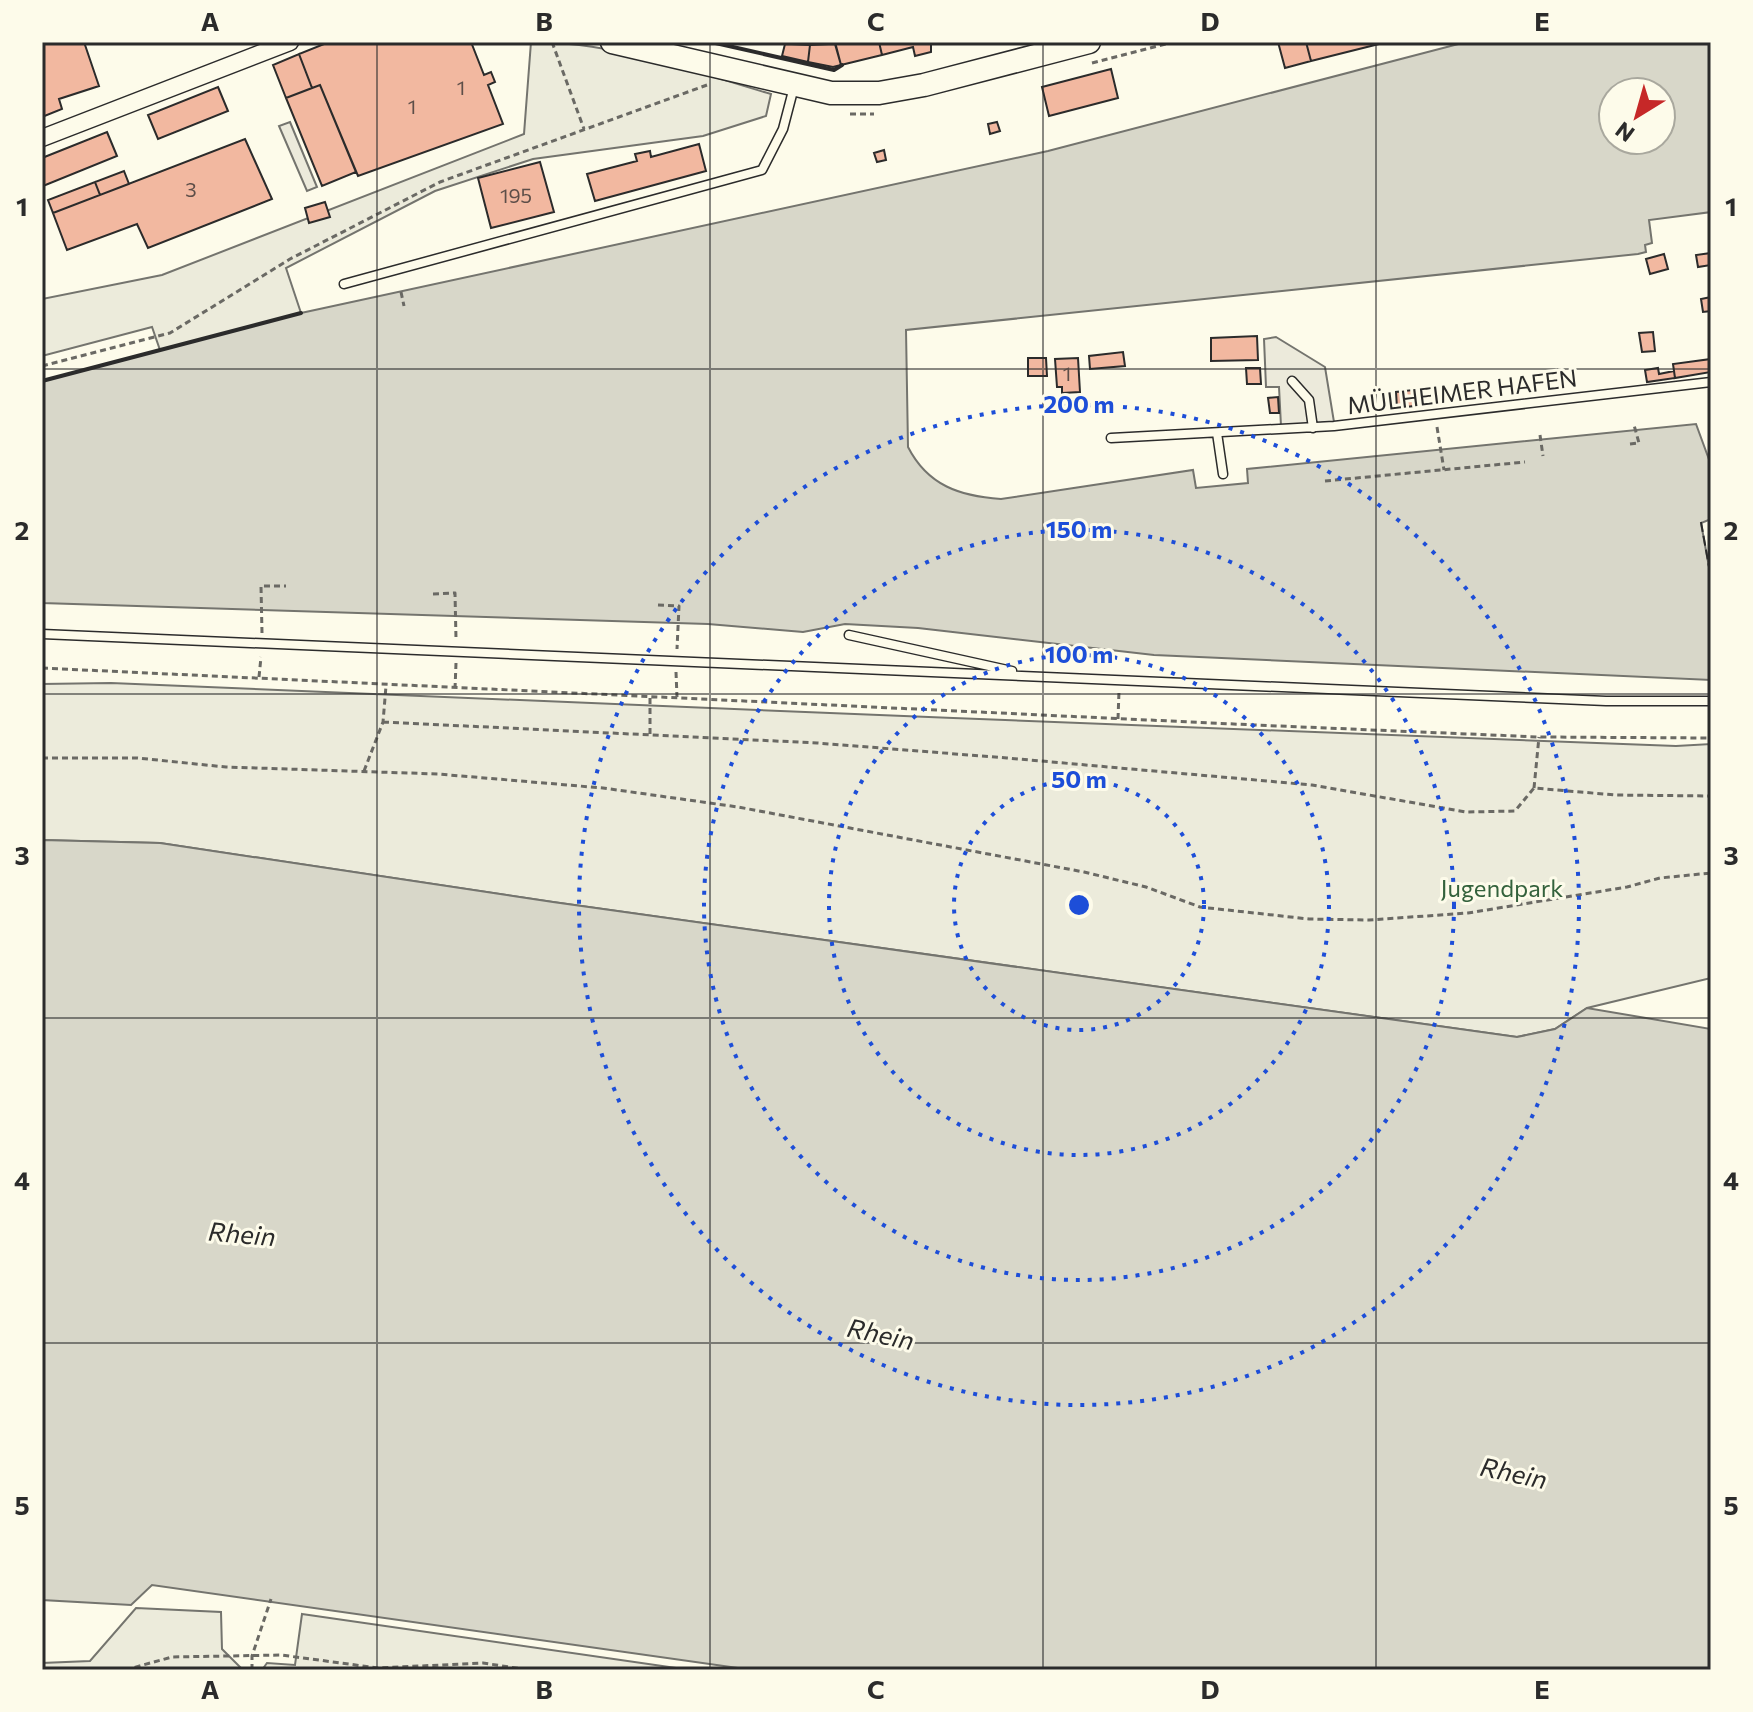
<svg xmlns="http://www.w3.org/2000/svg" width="1753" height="1712" viewBox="0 0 1753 1712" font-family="Commissioner,sans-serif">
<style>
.green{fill:#ecebdb;stroke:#74746e;stroke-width:2}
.parking{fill:#eceadb;stroke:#74746e;stroke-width:2}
.water{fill:#d8d7c9;stroke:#74746e;stroke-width:2;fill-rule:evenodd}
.building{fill:#f2b8a0;stroke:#2b2b2b;stroke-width:2}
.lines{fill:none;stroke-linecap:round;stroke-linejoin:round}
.lane-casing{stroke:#2b2b2b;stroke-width:11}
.street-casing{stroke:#2b2b2b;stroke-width:19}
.secondary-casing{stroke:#2b2b2b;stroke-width:25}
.path{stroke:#6a6964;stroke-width:3;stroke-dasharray:6 4;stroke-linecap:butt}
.lane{stroke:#fdfbea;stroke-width:8}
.street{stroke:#fdfbea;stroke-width:16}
.secondary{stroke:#fdfbea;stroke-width:22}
.fence{stroke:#2b2b2b;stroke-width:2;stroke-dasharray:10 4;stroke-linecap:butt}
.wall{stroke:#2b2b2b;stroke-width:4}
.grid{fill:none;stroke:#2b2b2b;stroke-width:2;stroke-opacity:0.55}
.ring{fill:none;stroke:#1d4ed8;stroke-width:4;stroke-dasharray:4 8}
.labels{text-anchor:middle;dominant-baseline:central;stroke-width:6;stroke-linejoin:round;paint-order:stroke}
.number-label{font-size:20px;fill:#5d4e48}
.street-label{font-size:24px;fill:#2b2b2b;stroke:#fdfbea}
.park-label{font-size:24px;fill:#34623c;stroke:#fdfbea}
.water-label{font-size:26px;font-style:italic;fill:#2b2b2b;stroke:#fdfbea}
.centre{fill:#1d4ed8;stroke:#fdfbea;stroke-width:4}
.ring-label{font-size:24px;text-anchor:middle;font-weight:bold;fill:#1d4ed8;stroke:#fdfbea;stroke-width:6;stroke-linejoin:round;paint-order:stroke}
.neatline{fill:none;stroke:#2b2b2b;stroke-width:3}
.grid-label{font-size:26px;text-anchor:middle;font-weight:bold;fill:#2b2b2b}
</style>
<rect width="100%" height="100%" fill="#fdfbea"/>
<path class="green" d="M531,42C614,42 692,71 771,94L766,116L703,136L533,159L435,191L286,268L301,313L160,350L152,327L42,356V299L162,275L524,134Z
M111,683C633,704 1154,728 1676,746L1711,744V978L1587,1008L1555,1029L1517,1037L553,902L160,843L42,840V684Z
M136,1608L221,1612L222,1649L243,1670H42V1663L90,1661Z
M302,1614L690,1670H262L267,1663L295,1665Z"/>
<path class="parking" d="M290,122L317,187L307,191L279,126Z
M1276,337L1325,367L1334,422L1281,426L1279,387H1266L1264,339Z"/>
<path class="water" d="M1466,42H1711V212L1649,220L1652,243L1645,245L1646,252L1638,254L906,330L908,447C928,486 960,496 1001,499L1193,470L1196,488L1248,483L1247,469L1696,424L1711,465V519L1701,523L1711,578V680L1154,655L918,628L845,624L803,632L708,624L42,603V381L301,313L1048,151ZM1613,92H1661V140H1613Z
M42,840L160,843L553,902L1517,1037L1555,1029L1587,1008L1711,1029V1670H752L152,1585L131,1605L42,1600Z"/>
<path class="building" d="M42,42H84L99,86L59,99L62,109L42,117Z
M329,42H471L484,75L491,72L495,82L488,85L503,124L358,176L320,85L312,88L299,54Z
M835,42H879L882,55L841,65Z
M879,42H931V52L915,56L913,47L882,55Z
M1278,42H1306L1311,61L1285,68Z
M1306,42H1387L1311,61Z
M785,44L810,45L808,62L782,56Z
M835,44L841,65L833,67L808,62L810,45Z
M299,54L312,88L286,98L273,65Z
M1111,69L1118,98L1049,116L1042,87Z
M320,85L356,172L322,186L286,98Z
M218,87L228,111L158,139L148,115Z
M997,122L1000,131L990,134L988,124Z
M107,132L117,156L43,186L42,158Z
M245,139L272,199L148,248L137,224L67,250L53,213Z
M699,144L706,171L595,201L587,174L637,161L635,154L650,151L651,157Z
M884,150L886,160L877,162L874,153Z
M540,162L554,212L491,228L478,178Z
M124,171L129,184L100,195L95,182Z
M95,182L100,195L53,213L48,200Z
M325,202L330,217L309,223L305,208Z
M1711,253V265L1698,267L1696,255Z
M1664,254L1668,269L1650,274L1646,259Z
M1711,297V311L1703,312L1701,299Z
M1653,332L1655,351L1642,352L1639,333Z
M1257,336L1258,360L1211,361V338Z
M1123,352L1125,366L1090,369L1089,356Z
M1028,358H1046L1047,376H1028Z
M1078,358L1080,392L1062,393V387H1057L1055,359Z
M1711,359V372L1675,378L1673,364Z
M1246,368H1260L1261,384H1247Z
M1658,368L1659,374L1674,371L1675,378L1647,382L1645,370Z
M1413,390L1414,406L1397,408L1396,392Z
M1278,397L1279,413H1270L1268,398Z"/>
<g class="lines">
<g class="lane-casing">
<path id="lane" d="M344,284L762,170L783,129L794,87
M1292,381L1309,400L1313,428
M1217,433L1223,474
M1111,438L1334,426L1711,382
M42,634L1606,701H1711
M849,635L1012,671"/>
</g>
<g class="street-casing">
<path id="street" d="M42,138L290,42"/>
</g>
<g class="secondary-casing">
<path id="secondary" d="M612,42L831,93H879L924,85L1089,42"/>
</g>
<path class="path" d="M552,42L584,129
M1092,63L1173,42
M850,114H874
M401,292L404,306
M42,366L170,333L290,259L440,182L707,85
M1437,427L1444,470
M1540,435L1543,456
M1630,444L1639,443L1634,425
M1325,481L1525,462
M433,594L455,593L456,639
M658,605L679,606L677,649
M262,633L261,586H286
M42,668L1255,725L1539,737L1711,738
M676,672L677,697
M259,677L261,657
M455,689L456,663
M650,698V735
M1118,719L1119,691
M383,722L817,743L1007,758L1312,785L1466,812L1515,811L1534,788L1615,795L1711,796
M42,758H137L226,767L438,774L603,788L738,807L1084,872L1146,887L1200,907L1309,919L1369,920L1468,913L1627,887L1660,878L1711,873
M364,771L383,722L386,686
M1534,788L1539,737
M125,1670L172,1657L281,1655L378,1668L483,1663L529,1670
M252,1670V1656L271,1599
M583,1670H587"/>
<use href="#lane" class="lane"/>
<use href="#street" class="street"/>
<use href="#secondary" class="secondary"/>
<path class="fence" d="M1701,522L1711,578"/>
<path class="wall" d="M711,42L834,70L842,65
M42,381L301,313"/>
</g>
<path class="grid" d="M377,42V1670M710,42V1670M1043,42V1670M1376,42V1670M42,369H1711M42,694H1711M42,1018H1711M42,1343H1711"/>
<g class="ring">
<circle cx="1079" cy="905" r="125"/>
<circle cx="1079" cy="905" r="250"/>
<circle cx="1079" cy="905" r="375"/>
<circle cx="1079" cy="905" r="500"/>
</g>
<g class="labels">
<g class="number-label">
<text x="461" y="87">1</text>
<text x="412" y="106">1</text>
<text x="191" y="189">3</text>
<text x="516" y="195">195</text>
<text x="1067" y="373">1</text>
</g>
<g class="street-label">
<text transform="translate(1462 391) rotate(-7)">MÜLHEIMER HAFEN</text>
</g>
<g class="park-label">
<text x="1502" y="887">Jugendpark</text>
</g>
<g class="water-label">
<text transform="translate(242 1233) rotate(5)">Rhein</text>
<text transform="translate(881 1333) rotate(12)">Rhein</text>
<text transform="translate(1514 1472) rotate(12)">Rhein</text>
</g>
</g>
<circle cx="1079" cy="905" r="12" class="centre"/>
<g class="ring-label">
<text x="1079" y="413">200 m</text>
<text x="1079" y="538">150 m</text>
<text x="1079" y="663">100 m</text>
<text x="1079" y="788">50 m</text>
</g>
<rect width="1753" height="1712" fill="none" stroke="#fdfbea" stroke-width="88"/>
<g transform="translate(1637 116) rotate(217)"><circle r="38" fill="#fdfbea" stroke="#a9a89e" stroke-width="2"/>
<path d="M0-6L14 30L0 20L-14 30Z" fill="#c62828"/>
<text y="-12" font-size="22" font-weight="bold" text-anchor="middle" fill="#2b2b2b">N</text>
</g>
<rect x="44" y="44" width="1665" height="1624" class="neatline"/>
<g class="grid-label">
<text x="210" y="31">A</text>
<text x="544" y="31">B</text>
<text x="876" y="31">C</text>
<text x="1210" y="31">D</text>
<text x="1542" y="31">E</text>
<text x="22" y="216">1</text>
<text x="1731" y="216">1</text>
<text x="22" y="540">2</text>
<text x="1731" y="540">2</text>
<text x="22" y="865">3</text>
<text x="1731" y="865">3</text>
<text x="22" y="1190">4</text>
<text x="1731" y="1190">4</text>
<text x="22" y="1515">5</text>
<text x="1731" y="1515">5</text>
<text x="210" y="1699">A</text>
<text x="544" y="1699">B</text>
<text x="876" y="1699">C</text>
<text x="1210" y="1699">D</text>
<text x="1542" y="1699">E</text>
</g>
</svg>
